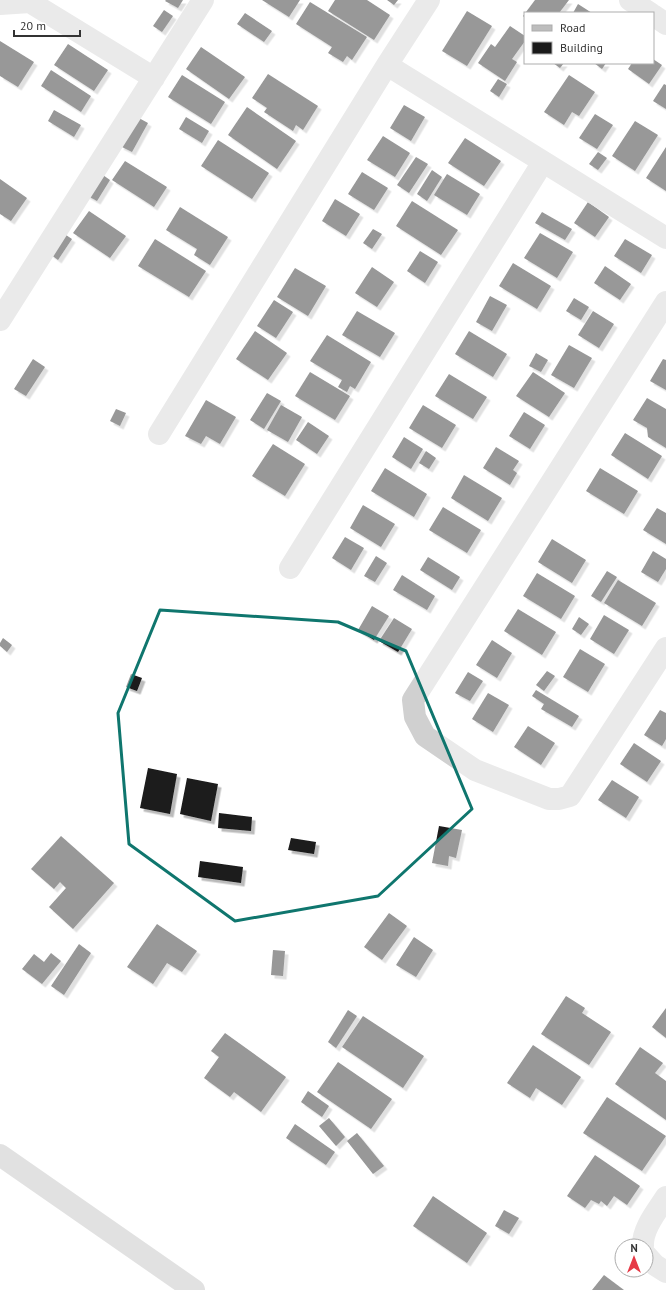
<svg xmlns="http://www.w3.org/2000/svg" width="666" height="1290" viewBox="0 0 666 1290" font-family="'PT Sans',sans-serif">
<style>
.building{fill:#1a1a1a;filter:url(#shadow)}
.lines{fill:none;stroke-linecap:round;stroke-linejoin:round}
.street{stroke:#d0d0d0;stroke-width:22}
.secondary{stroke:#bdbdbd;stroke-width:22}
.marked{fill:none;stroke:#0f766e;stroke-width:3;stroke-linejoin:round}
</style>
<defs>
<filter id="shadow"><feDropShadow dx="3.5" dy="3.5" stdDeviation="0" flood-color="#0004"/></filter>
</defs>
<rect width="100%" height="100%" fill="#fff"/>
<path class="building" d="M166,0H183L178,8L165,1Z
M262,0H300L289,17Z
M335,0H367L390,15L374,40L328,11Z
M387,0H398L394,5Z
M535,0H569L559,13H525V18L523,16Z
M310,2L367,37L352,60L347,56L343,62L328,53L332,47L296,24Z
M578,4L592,13H573Z
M164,10L173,16L162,32L153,26Z
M467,11L492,26L467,66L442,51Z
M245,13L272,31L264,42L237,24Z
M510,26L525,36V41L512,59L517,62L505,81L478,63L491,44L495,47Z
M0,41L34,62L18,87L0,76Z
M68,44L108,70L94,91L54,65Z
M201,47L245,77L229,99L186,69Z
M653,59L662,65L649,84L628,69L632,63H653Z
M553,63H564L560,68Z
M594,63H606L602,69Z
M51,70L91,96L81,112L41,86Z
M268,74L318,106L303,130L296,125L293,131L264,112L267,108L252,98Z
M182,75L225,102L211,124L168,97Z
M569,75L595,92L579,116L572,112L564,125L544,112Z
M498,79L507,84L499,97L490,91Z
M664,84L666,85V109L653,101Z
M404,105L425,117L411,141L390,128Z
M247,107L296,141L277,169L228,135Z
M54,110L81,125L74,137L48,121Z
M595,114L613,125L597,149L579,138Z
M137,117L148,123L132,152L120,146Z
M186,117L209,131L202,143L179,129Z
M635,121L658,135L635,171L612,156Z
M383,136L410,153L395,177L367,160Z
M465,138L501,161L484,186L448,163Z
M218,140L269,173L252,199L201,166Z
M666,147V191L646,178Z
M598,152L607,158L598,170L589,164Z
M416,157L428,164L409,193L397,185Z
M125,161L167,187L154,207L112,180Z
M432,170L442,177L427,201L417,194Z
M362,172L388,188L374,210L348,194Z
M100,173L110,180L97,201L86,195Z
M447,174L480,194L467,215L434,195Z
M0,179L27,198L11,221L0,214Z
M335,199L360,214L346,236L322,221Z
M412,201L458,230L441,255L396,226Z
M588,202L609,217L595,237L574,223Z
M180,207L228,237L210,265L194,255L197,249L166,230Z
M89,211L126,236L110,258L73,233Z
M542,212L572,229L565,240L535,223Z
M373,229L382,234L372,249L363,243Z
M63,233L72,239L58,260L50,254Z
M540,233L573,252L557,278L524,258Z
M155,239L206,271L189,297L138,266Z
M625,239L652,255L641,273L614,256Z
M420,251L438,262L425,283L407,271Z
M513,263L551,286L537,309L499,286Z
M605,266L631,284L620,300L594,283Z
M372,267L394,282L377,307L355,293Z
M295,268L326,286L308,316L277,297Z
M490,296L507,305L492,331L476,322Z
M574,298L589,307L581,320L566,311Z
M274,300L293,312L276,338L257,326Z
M357,311L395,333L380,357L342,335Z
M593,311L614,324L599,348L578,335Z
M255,331L287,353L268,380L236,359Z
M469,331L507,354L493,377L455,354Z
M327,335L371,362L355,389L350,386L347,392L338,387L342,380L310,361Z
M569,345L592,358L574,388L551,375Z
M536,353L548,360L541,372L529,366Z
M33,359L45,367L26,396L14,389Z
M663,359L666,360V390L650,381Z
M310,372L350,396L335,420L295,396Z
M533,372L565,393L549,417L516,396Z
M449,374L487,397L473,419L435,396Z
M267,393L281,401L264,429L250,420Z
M647,398L666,409V448L648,437L647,428L633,420Z
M206,400L236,417L220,444L206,436L201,444L185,436Z
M281,405L302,417L288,442L267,430Z
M423,405L456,425L442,448L409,428Z
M116,409L126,413L120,426L110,421Z
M524,412L545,425L530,449L509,436Z
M308,422L329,436L317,454L296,440Z
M625,433L662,456L648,479L611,455Z
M404,437L423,449L411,469L392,457Z
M273,444L305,464L285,496L252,476Z
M496,447L519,461L513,470L517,473L510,485L483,468Z
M426,451L436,458L429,469L419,463Z
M385,468L427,494L414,517L371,491Z
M600,468L638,491L624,514L586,491Z
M464,475L502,498L488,521L451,498Z
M363,505L395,524L381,547L350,528Z
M443,507L481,530L467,553L429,530Z
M657,508L666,513V544L643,530Z
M345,537L364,548L351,570L332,558Z
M552,539L586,560L572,583L538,562Z
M653,551L666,559V569L658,582L641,572Z
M376,556L387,563L375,582L364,576Z
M428,557L460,577L452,590L420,570Z
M607,571L617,577L601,602L591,596Z
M537,573L575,596L561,619L523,596Z
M402,575L435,596L427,610L393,590Z
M618,580L656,603L642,626L604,603Z
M372,606L389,616L374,640L358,630Z
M518,609L556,632L542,655L504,631Z
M604,615L629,630L614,654L590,639Z
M579,617L589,624L581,635L572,629Z
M394,618L412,629L398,652L379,641Z
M3,638L12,645L7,652L0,646V643Z
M492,640L512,653L497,678L476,665Z
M580,649L605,664L588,692L563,677Z
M547,671L555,676L544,691L536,685Z
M468,672L483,681L470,701L455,693Z
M131,674L142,678L137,691L126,687Z
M536,690L579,716L572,727L541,709L544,704L532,696Z
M488,693L509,705L493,732L472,719Z
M660,710L666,713V739L662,746L644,735Z
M528,726L555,743L541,765L514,747Z
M634,743L661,761L647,782L620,764Z
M148,768L177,774L170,814L140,808Z
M187,778L218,784L211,821L180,814Z
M612,780L639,797L626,818L598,800Z
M219,813L252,817L251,831L218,828Z
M439,826L462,830L456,858L449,856L448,866L432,863Z
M61,836L114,883L73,929L49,907L66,888L60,882L54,889L31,869Z
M291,838L316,842L314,854L288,850Z
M200,861L243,867L241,883L198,877Z
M389,913L407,926L382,960L364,947Z
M157,924L197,951L182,972L167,963L153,984L127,967Z
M414,937L433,950L416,977L396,965Z
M79,944L91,953L64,995L51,986Z
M273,950L285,951L283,976L271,975Z
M51,953L61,961L42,984L22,969L34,954L44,962Z
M566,996L585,1008L582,1013L611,1032L589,1065L541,1034Z
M666,1008V1038L652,1027Z
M348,1010L357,1016L336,1048L328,1042Z
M363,1016L424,1056L403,1088L342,1047Z
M225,1033L286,1077L261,1112L234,1092L230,1097L204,1078L219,1057L211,1051Z
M533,1045L581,1077L562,1105L536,1088L530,1098L507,1083Z
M640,1047L663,1063L655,1073L666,1081V1120L615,1084Z
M338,1062L392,1099L371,1129L317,1092Z
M308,1091L329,1106L322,1117L301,1102Z
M607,1097L666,1136L642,1171L583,1133Z
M329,1118L345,1137L336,1146L319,1126Z
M295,1124L335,1152L326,1165L286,1138Z
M357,1133L384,1166L373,1174L347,1141Z
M595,1155L640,1186L627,1205L614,1196L607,1206L601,1201L599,1204L591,1200L585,1208L567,1196Z
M433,1196L487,1233L467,1263L413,1226Z
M504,1210L519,1218L509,1234L495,1226Z
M604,1275L624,1290H592Z"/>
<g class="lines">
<path class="street" d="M630,0L650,13
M0,4L30,2L154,78
M653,15L666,24
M387,65L666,238
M666,302L413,700L415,717L425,736L475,770L549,799H559L570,796L666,648
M0,320L203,0
M159,434L387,65L429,0
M290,568L543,162
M643,1246C642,1229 657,1211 666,1197
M646,1255L655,1265L666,1272"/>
<path class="secondary" d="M0,1155L194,1290"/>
</g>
<path d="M0 0H666V1290H0ZM160,610L338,622L406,651L472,809L378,896L235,921L129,844L118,713Z" fill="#fff" fill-opacity=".55" fill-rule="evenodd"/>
<path class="marked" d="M160,610L338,622L406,651L472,809L378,896L235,921L129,844L118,713Z"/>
<rect x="524" y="12" width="130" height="52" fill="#ffffff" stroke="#adadad"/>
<rect x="532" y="25" width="20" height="6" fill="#bdbdbd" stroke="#adadad"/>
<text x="560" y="32" font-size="12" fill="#333333">Road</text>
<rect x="532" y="42" width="20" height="12" fill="#1a1a1a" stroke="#adadad"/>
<text x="560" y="52" font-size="12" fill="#333333">Building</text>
<g transform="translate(634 1258)"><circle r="19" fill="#ffffff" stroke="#adadad"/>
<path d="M0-3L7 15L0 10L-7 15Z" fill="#e63946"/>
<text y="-6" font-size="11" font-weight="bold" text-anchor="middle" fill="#333333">N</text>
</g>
<path d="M14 30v6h66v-6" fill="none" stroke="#333333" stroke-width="2"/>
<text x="20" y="30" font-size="12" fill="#333333" stroke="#ffffff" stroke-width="3" paint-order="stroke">20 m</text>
</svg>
